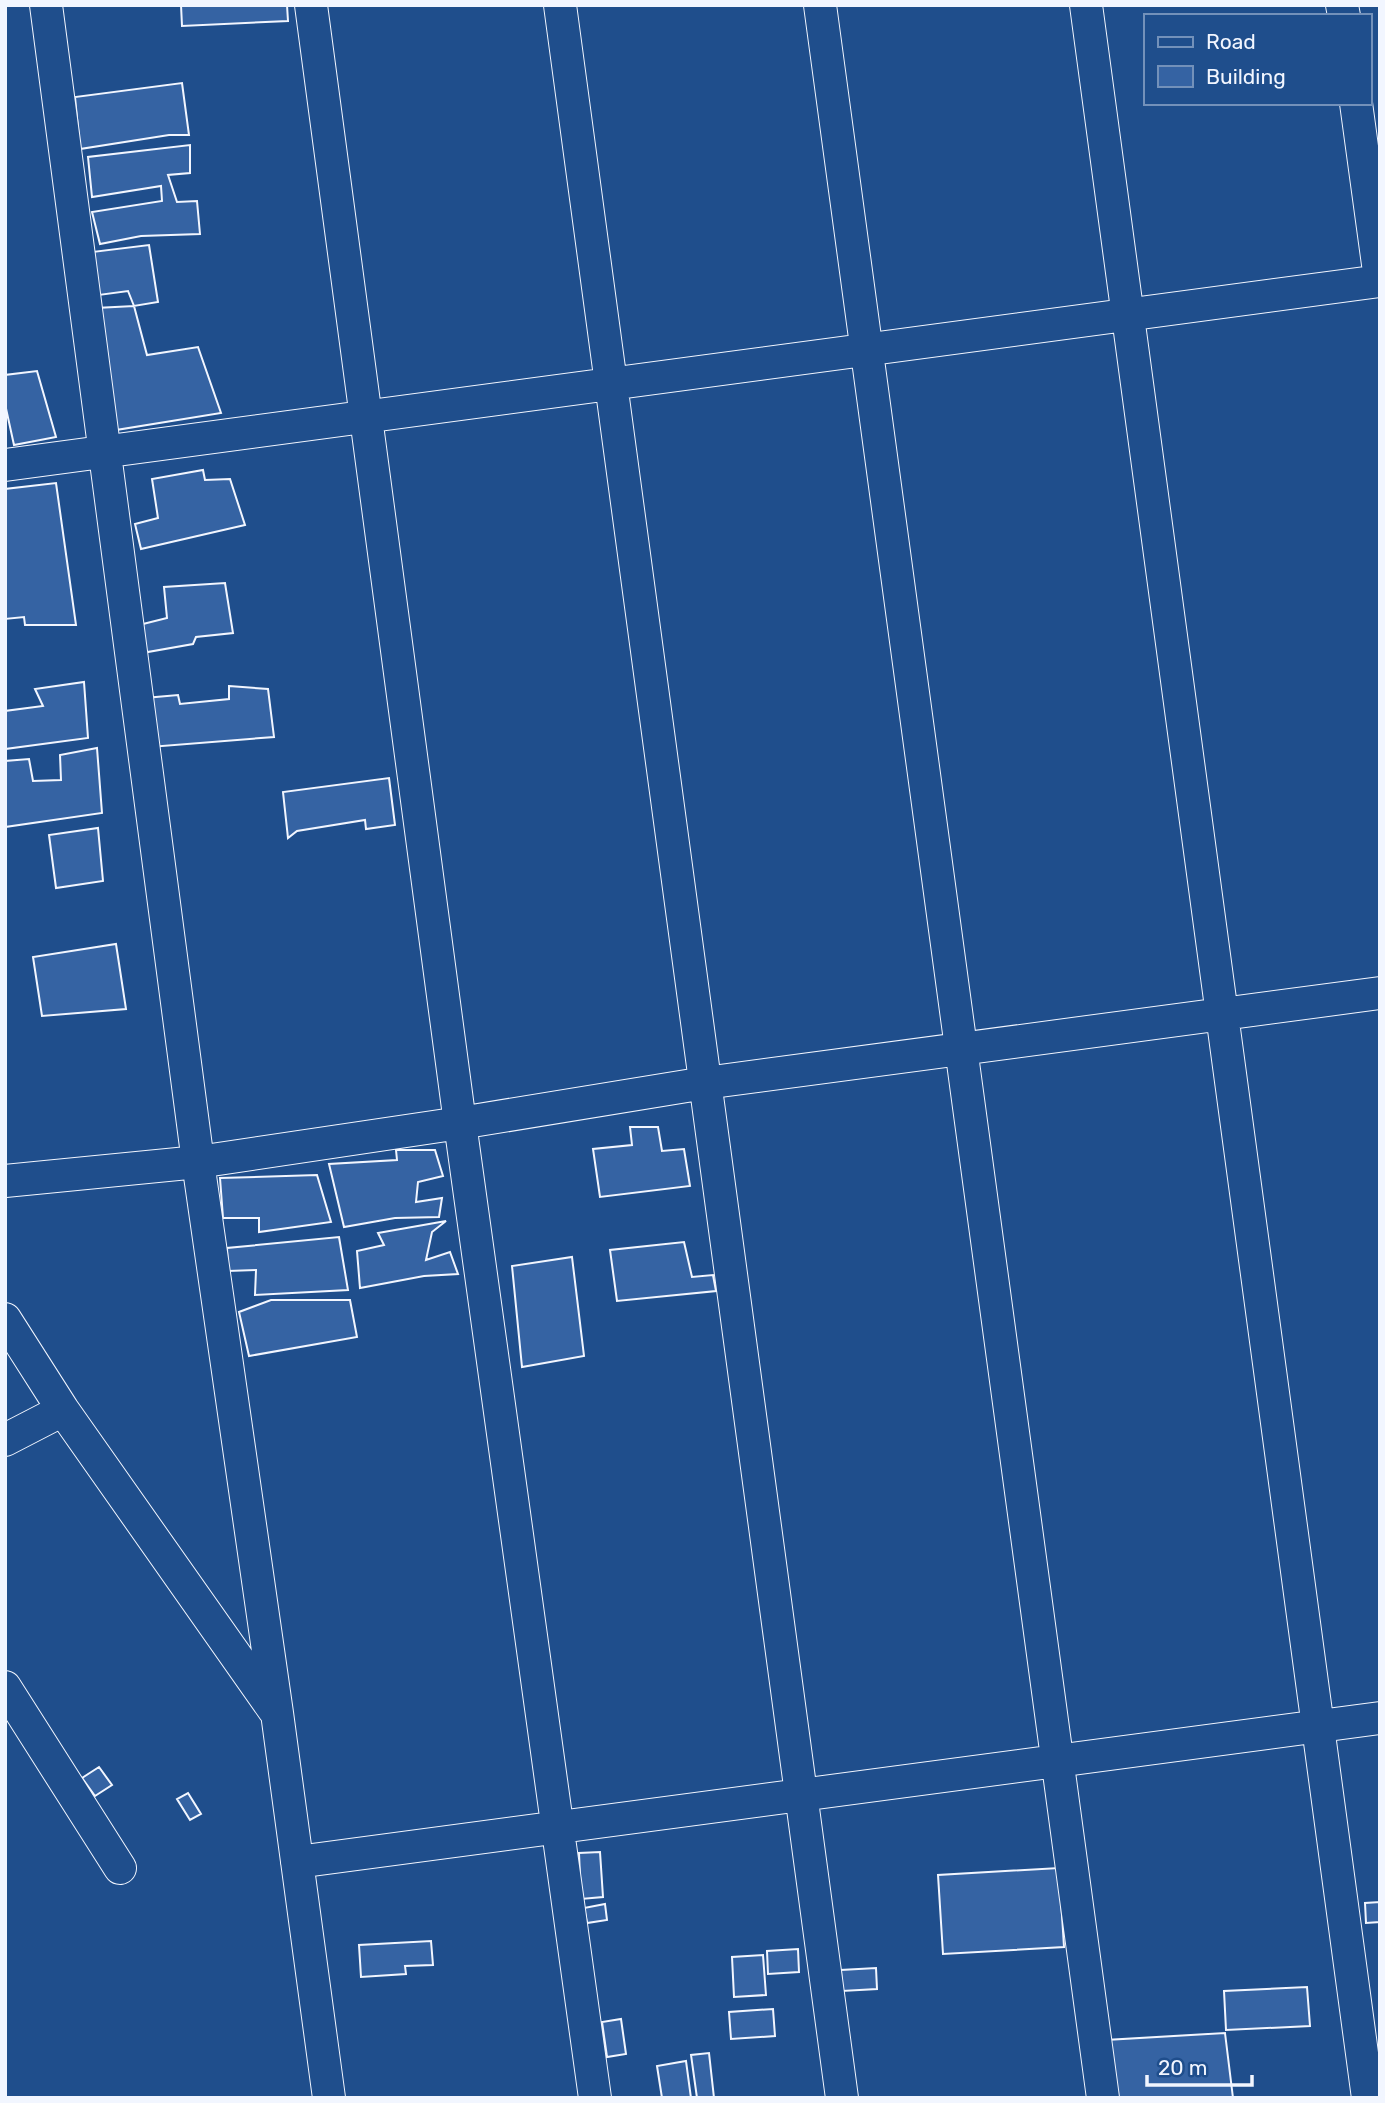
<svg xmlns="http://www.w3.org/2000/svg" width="1385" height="2103" viewBox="0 0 1385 2103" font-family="Rubik,sans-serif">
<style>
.building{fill:#3563a3;stroke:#f2f6ff;stroke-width:2}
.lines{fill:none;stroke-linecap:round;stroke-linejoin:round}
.minor-casing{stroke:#f2f6ff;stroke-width:34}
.minor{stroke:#1f4e8c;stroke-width:32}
</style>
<rect width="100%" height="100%" fill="#1f4e8c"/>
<path class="building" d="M181,5H287L288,21L182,26Z
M182,83L189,135H169L80,149L75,97Z
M190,145V173L168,175L177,202L197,201L200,234L141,236L100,244L92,212L162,201L161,186L92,197L88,157Z
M149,245L158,302L134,306L128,291L99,295L92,252Z
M134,306L147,355L198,347L221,413L116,430L96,308Z
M37,371L56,437L14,445L5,404V375Z
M203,470L205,480L230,479L245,525L141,549L135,524L158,518L152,479Z
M56,483L76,625H25L24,617L5,619V489Z
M225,583L233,633L196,637L193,644L142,653L135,626L167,618L164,587Z
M84,682L88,738L5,749V711L43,706L35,689Z
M229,686L268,689L274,737L150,747L145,698L178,695L180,704L229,699Z
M97,748L102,813L5,827V761L29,759L33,781L61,780L60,755Z
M389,778L395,825L366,829L365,820L297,831L288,838L283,792Z
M98,828L103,881L56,888L49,835Z
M116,944L126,1009L42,1016L33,957Z
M630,1127H658L662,1151L684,1149L690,1186L600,1197L593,1149L632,1145Z
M396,1150H435L443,1176L418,1182L416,1202L442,1198L439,1217L395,1218L344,1227L329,1164L397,1160Z
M317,1175L331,1222L259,1232V1218H223L220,1178Z
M446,1221L432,1232L426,1260L450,1252L458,1274L424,1276L360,1288L357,1251L384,1245L378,1233Z
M339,1237L348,1290L255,1295L256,1270L228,1271L227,1248Z
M684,1242L692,1277L713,1275L716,1291L617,1301L610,1250Z
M572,1257L584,1356L522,1367L512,1266Z
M271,1300H350L357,1337L249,1356L239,1312Z
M99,1767L112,1785L95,1796L82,1778Z
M188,1793L201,1814L190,1820L177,1799Z
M600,1852L603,1897L581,1899L579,1853Z
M1059,1868L1064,1947L943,1954L938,1875Z
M1380,1902V1922L1366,1923L1365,1903Z
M605,1904L607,1920L587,1923L584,1908Z
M431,1941L433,1965L405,1966L406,1974L361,1977L359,1945Z
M798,1949L799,1972L768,1974L767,1951Z
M763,1955L766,1995L734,1997L732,1957Z
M876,1968L877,1989L842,1991L841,1970Z
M1307,1987L1310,2026L1226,2030L1224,1991Z
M773,2009L775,2036L731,2039L729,2012Z
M621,2019L626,2054L607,2057L602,2022Z
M1225,2033L1233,2098H1115L1106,2040Z
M709,2053L714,2098H697L691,2055Z
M686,2061L691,2098H662L657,2066Z"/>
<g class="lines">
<g class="minor-casing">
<path id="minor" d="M46,5L198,1162L277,1713L329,2098
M311,5L460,1123L595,2098
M560,5L842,2098
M820,5L1103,2098
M1086,5L1368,2098
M1342,5L1344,16
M1356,103L1380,279
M5,465L1380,281
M5,1181L198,1162L460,1123L705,1083L1380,993
M5,1319L63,1410L274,1710
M5,1440L63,1410
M5,1687L120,1868
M297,1862L1380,1718"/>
</g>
<use href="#minor" class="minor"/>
</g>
<rect width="1385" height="2103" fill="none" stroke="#f2f6ff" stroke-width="14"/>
<rect x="1144" y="14" width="228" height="91" fill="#1f4e8c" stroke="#7391ba" stroke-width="2"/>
<rect x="1158" y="37" width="35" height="10" fill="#1f4e8c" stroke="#7391ba" stroke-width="2"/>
<text x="1206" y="49" font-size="21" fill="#f2f6ff">Road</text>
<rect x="1158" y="66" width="35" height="21" fill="#3563a3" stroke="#7391ba" stroke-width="2"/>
<text x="1206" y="84" font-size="21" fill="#f2f6ff">Building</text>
<path d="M1147 2075v10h105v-10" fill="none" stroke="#f2f6ff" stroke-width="3.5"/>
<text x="1158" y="2075" font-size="21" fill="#f2f6ff" stroke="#1f4e8c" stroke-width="5" paint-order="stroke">20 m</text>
</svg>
